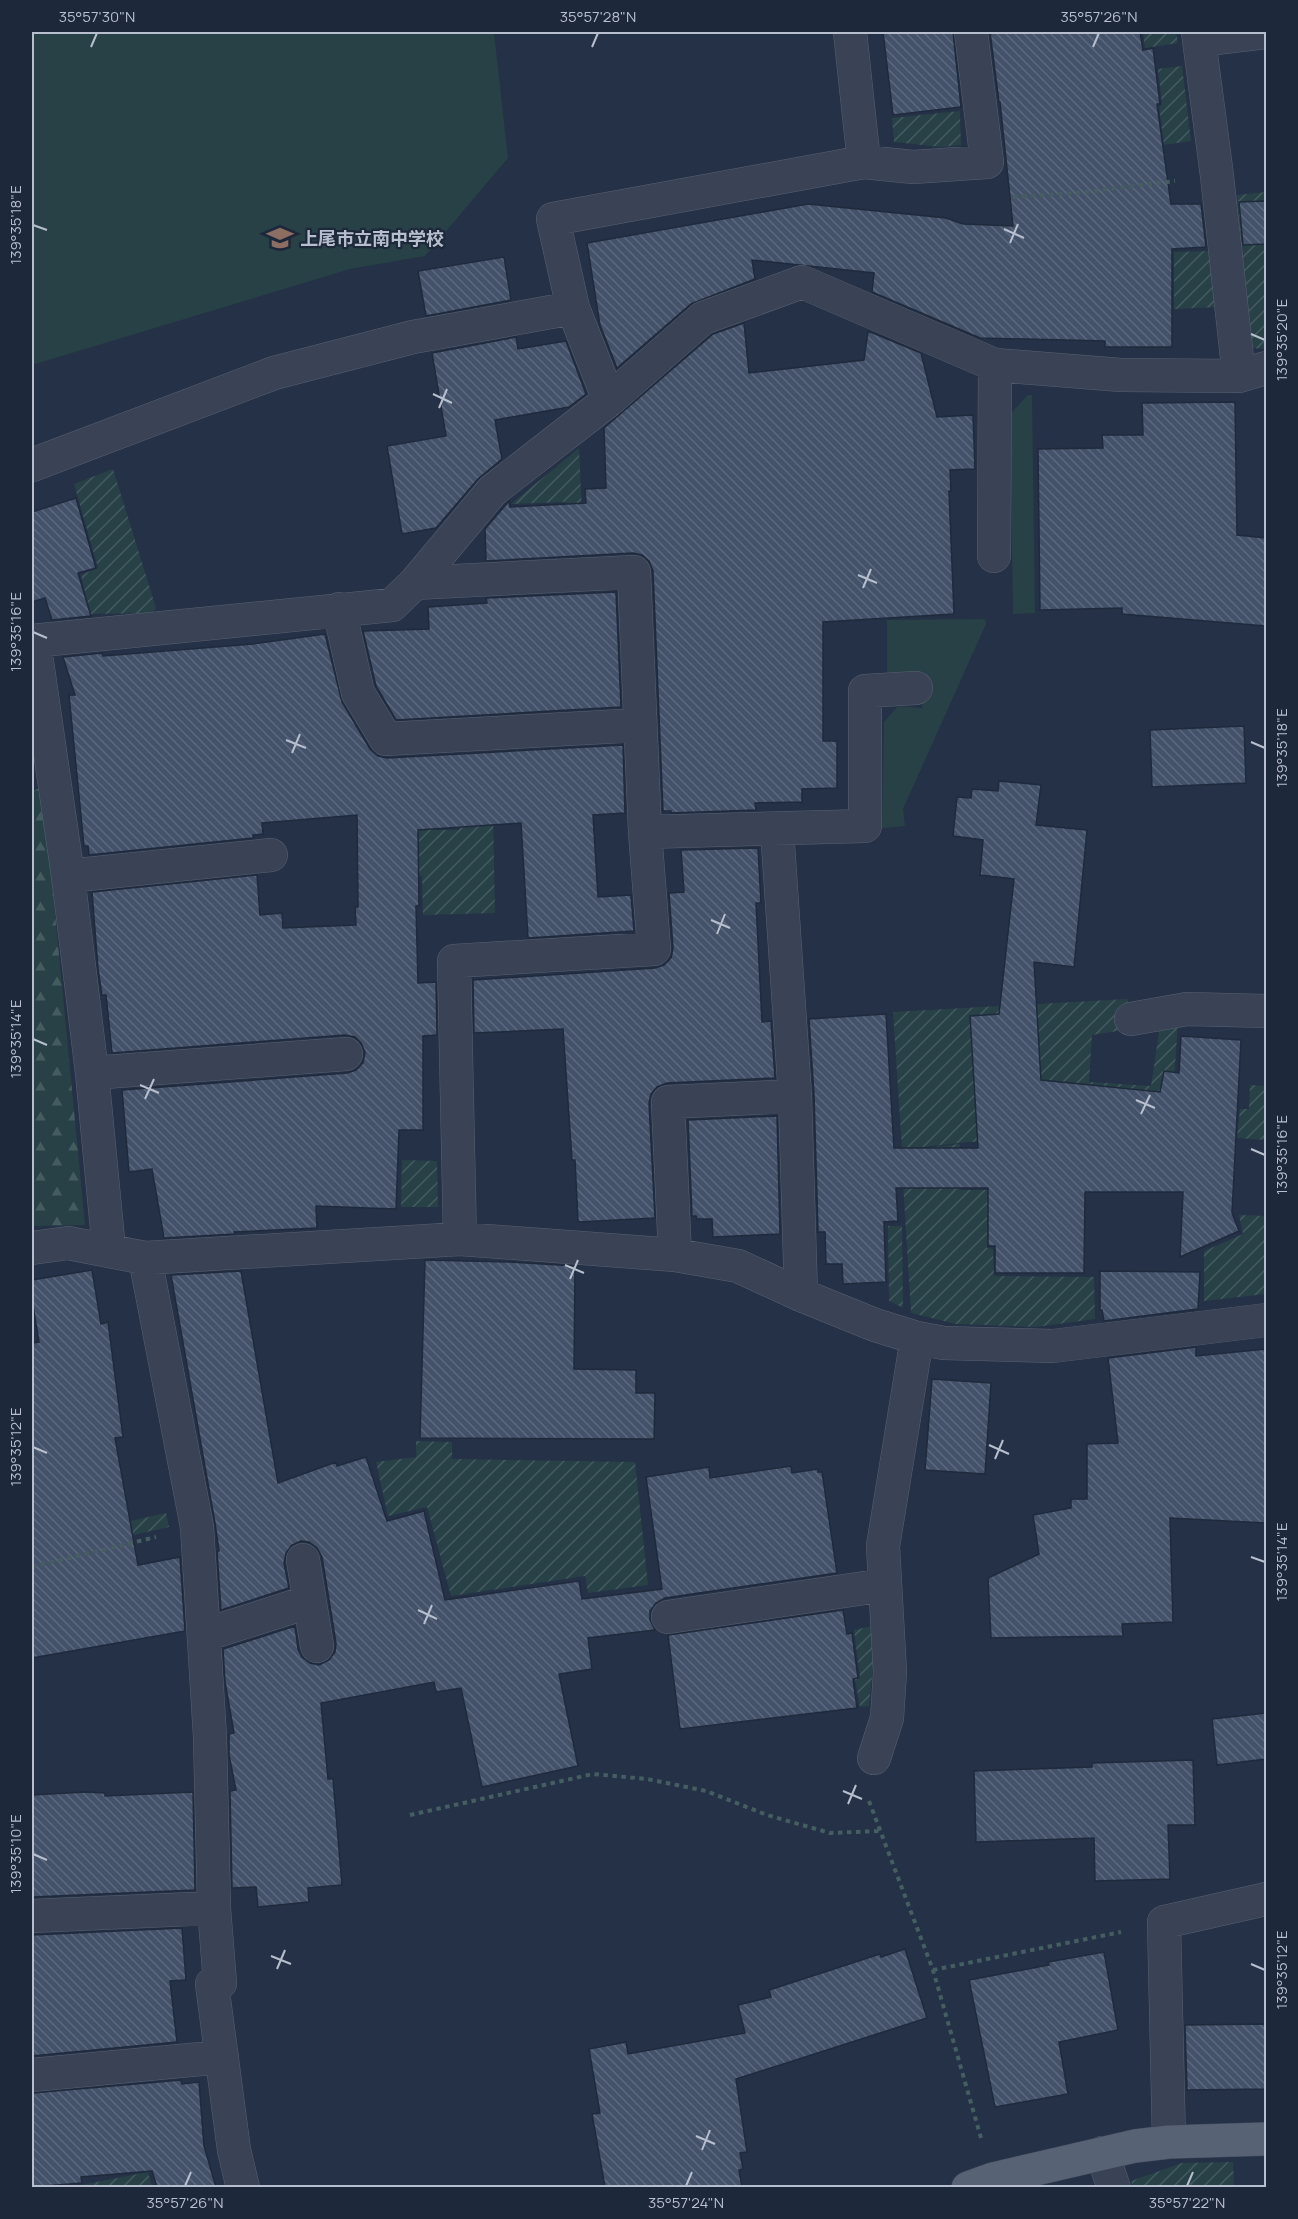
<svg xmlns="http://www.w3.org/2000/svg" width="1298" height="2219" viewBox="0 0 1298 2219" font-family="Manrope,'Noto Sans JP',sans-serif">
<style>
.green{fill:#274147}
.forest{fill:url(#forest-firs)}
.garden{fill:url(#garden-furrows)}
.building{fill:url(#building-back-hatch);stroke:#202a3d;stroke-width:1.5}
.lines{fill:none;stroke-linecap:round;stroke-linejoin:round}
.minor-casing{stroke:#586172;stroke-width:34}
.major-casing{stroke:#434c5e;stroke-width:34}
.path{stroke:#455e62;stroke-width:4;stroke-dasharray:4.5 4.5;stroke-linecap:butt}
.minor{stroke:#3a4355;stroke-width:33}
.major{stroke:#586275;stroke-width:33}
.ticks{fill:none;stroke:#b7bfce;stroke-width:2}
.labels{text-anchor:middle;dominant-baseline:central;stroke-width:4.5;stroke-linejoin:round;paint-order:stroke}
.poi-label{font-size:18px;font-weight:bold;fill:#b7bfce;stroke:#1e283b;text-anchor:start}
.neatline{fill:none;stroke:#b7bfce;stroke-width:2}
.ticks-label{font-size:15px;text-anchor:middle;fill:#b7bfce}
</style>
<defs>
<pattern id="forest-firs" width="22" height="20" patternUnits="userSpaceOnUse" patternTransform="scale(1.5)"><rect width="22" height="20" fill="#274147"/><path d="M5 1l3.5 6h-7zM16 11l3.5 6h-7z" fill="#445b60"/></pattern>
<pattern id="garden-furrows" width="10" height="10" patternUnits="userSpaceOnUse" patternTransform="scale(1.5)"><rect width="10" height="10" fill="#274147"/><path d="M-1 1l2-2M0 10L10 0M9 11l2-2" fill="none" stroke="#445b60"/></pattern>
<pattern id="building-back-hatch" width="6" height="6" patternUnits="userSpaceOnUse" patternTransform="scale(1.5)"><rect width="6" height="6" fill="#435169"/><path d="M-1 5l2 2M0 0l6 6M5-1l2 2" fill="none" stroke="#5c687d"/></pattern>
</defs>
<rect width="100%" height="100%" fill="#253146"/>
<path class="green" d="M32,32H494L508,158L425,256L350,269L32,365Z
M1028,395H1032L1035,613L1013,614L1010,414Z
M985,619L986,624L903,809L905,826L882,828L884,722L898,706L922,708L923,676H887V620Z"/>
<path class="forest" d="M43,788L85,1225L32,1226V790Z"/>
<path class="garden" d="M1143,32H1176L1178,43L1145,48Z
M1182,66L1191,141L1164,145L1159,106L1162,105L1158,69Z
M960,111L961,145L941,147L894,142L892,118Z
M1266,192V349L1249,348L1237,195Z
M1211,251L1218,307L1174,309V252Z
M579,448L582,514L566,515L565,502L511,504Z
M113,469L156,608L151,613L90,614L81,575L98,568L74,484Z
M413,812H435V830H459L460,812H493L495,913L423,915L422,876H414Z
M1128,999L1124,1030L1092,1035L1089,1082L1151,1086L1160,1025L1178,1020L1170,1144L1079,1140L969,1142L902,1149L893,1012Z
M1250,1085L1266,1086V1140L1237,1138L1240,1109H1249Z
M960,1144L961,1190H1006L995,1216H987V1248L993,1249L994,1276L1094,1277L1095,1319L1036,1327L956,1324L911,1313L901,1151Z
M402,1160L437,1161L438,1207H401Z
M1239,1215L1266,1216V1294L1204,1301V1251L1243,1234Z
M888,1226H902L903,1308L889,1301Z
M416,1441L452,1442V1459L635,1462L648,1585L588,1593L585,1576L451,1596L427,1507L388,1516L376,1462L416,1457Z
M166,1513L169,1527L39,1556L36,1542Z
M873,1626L874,1656L869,1706L860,1707L855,1679L860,1678L854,1630Z
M1233,2162L1234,2187H1133L1131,2181L1182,2163Z
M148,2172L152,2187H71Z"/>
<path class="building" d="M883,32H953L961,107L893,115Z
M990,32H1140L1143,50L1153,48L1160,104H1157L1171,204H1201L1206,247L1172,249V347H1105V341L980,338L872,292L874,273L752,260L755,279L691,304L617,368L600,325L587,243L808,204L946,218L963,224L1013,226L1000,102H999Z
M1266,201V244L1243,245L1239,202Z
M504,257L511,300L426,316L418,271Z
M744,323L749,373L864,360L868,331L921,353L937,417L973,415L975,469L950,470L951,491H949L954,614L823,622V741H837V788L802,789V802L755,803L756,810L671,813V811H663L653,571L649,561L642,555L633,553L486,561L485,529L509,501L510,507L586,503L585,489L606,488L604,428L713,334Z
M516,337L518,349L566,341L586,394L569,407L495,420L502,459L478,479L436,528L402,534L387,446L446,436L432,353Z
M1235,402L1237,535L1266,538V626L1122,614V608L1040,610L1038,449L1103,448L1102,435H1143L1142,403Z
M76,498L96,568L78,573L91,616L52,620L45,598L32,602V512Z
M616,592L621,707L396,720L376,686L363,631L429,629L428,607L487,603L486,598Z
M325,634L342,702L370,749L378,756L387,758L623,745L625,813L593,815L598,897L631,895L634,931L528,938L521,823L418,830L419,906H416L418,983L436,982L437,1035L423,1036V1130H399L396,1209L316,1206L317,1228L234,1232L235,1234L164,1238L152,1169L129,1172L122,1090L347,1073L356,1070L363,1063L365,1052L361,1043L355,1037L345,1035L112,1053L106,995H102L98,969L92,892L257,875L260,915L282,913L283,928L356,925L355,907H358L357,815L262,823L263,834L253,835V838L89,855L88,846H84L69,695H75L63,657L102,653L103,656L253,644Z
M1244,726L1246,783L1152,787L1150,730Z
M999,781L1041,785L1036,825L1087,830L1074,967L1034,962L1041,1080L1160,1092L1164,1071L1179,1073L1181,1036L1241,1040L1232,1213L1239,1231L1180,1257L1183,1192H1085L1084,1273H995V1246H988V1188H896L898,1221L884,1222L886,1282L843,1284L842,1264H826L825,1232H818L814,1095L809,1019L886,1014L894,1148H978L970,1016L999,1014L1014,879L980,875L983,840L953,836L957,797L971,798L972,789L998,791Z
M758,848L761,903H756L762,1022L771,1021L775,1078L667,1083L657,1087L651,1094L649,1103L655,1218L578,1222L575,1160H572L563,1029L474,1033L473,980L655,968L664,965L671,958L673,948L669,893L684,892L681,850Z
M777,1116L780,1234L713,1237L712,1219H697L696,1216H692L688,1120Z
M425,1260L510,1262L575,1266L574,1369L636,1370V1393H655L654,1439L420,1438Z
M92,1270L101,1324L108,1322L123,1437L115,1438L138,1565L180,1557L185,1631L32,1658V1343L39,1342L32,1299V1280Z
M241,1271L278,1483L336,1462L337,1466L366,1457L387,1521L424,1511L445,1600L579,1581L582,1599L662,1589L646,1477L709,1467L710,1478L791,1466L792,1473L818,1469V1472H822L837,1573L665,1598L656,1603L650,1611V1620L655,1630L588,1638L592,1669L559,1674L578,1766L482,1787L461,1688L436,1692L434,1682L321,1703L328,1779H333L342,1885L308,1888L309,1902L258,1907L256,1887L232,1888L230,1791L236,1790L229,1755V1734L234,1733L225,1682L223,1649L295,1626L298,1649L302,1657L310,1663L319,1665L329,1660L335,1652L336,1643L322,1557L317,1548L309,1542L301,1541L292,1545L286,1553L284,1563L289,1588L221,1610L217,1551H219L215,1523L171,1275Z
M1100,1271L1200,1272L1198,1309L1104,1321L1102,1310H1100Z
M1196,1347V1356L1266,1349V1523L1170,1518L1173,1622L1122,1624L1123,1636L991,1638L988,1578L1039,1554L1033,1515L1071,1508V1499H1087V1444L1118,1443L1108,1358Z
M932,1379L991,1383L985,1474L925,1470Z
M843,1610L847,1634L852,1633L858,1678L853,1679L857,1708L680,1729L668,1635Z
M1266,1713V1759L1217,1765L1212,1719Z
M1193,1760L1195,1825H1168L1170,1879L1095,1881L1094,1838L976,1842L974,1771L1092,1767V1763Z
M85,1792L105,1793V1796L193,1792L195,1890L32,1897V1795Z
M182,1928L186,1980L170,1981L177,2042L32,2056V1935Z
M905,1949L927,2018L736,2079L747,2152L740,2153L743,2169L739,2170L742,2187H605L592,2114L600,2113L589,2049L626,2042L628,2054L745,2033L738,2005L771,1997L769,1990L880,1954L881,1957Z
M1104,1952L1118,2030L1059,2042L1068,2094L995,2107L969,1980L1049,1965L1048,1962Z
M1266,2024V2089L1187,2090L1185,2025Z
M181,2080L182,2084L199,2082L204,2146L216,2187H157L152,2171L81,2177L82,2183L32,2187V2093Z"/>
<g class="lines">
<g class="minor-casing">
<path id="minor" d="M1198,32L1217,176L1239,376
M1199,40L1266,32
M864,162L913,167L987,162L971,32
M609,400L573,308L553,219L864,162L850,32
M32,465L274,373L413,337L573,308
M994,556L995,365
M415,583L634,572L645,832L654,949L454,961L460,1239
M339,609L358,693L386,739L640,725
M32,641L392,605L415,583L492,491L609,400L703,318L802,282L995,365L1121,375L1239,376L1266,368
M34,641L68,876L92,1073L109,1250
M777,829L795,1096L801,1295
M645,832L865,826V691L916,688
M68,876L271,855
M1131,1019L1187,1009L1266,1011
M92,1073L346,1054
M32,1248L68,1243L145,1258L460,1239L675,1255L738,1266L801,1295L875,1325L917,1338L944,1343L1053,1346L1266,1320
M675,1255L668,1102L795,1096
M145,1258L197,1527L210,1737L214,1908L220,1983L212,1984L234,2150L243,2188
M303,1560L317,1646
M668,1617L885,1585
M204,1635L308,1602
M874,1758L887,1718L890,1672L883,1546L917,1338
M32,1916L214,1908
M32,2075L222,2057
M1169,2142L1164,1922L1266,1899
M1102,2153L1114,2188"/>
</g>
<g class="major-casing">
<path id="major" d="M968,2188L993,2179L1135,2146L1169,2142L1266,2139"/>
</g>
<path class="path" d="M1013,197L1077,193L1175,181
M32,1567L156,1537
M869,1801L933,1970L981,2138
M410,1815L593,1774L647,1779L706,1791L767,1815L830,1833L880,1831
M933,1970L1121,1932"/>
<use href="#minor" class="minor"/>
<use href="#major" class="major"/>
</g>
<path class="ticks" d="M91,47L97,33M592,47L598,33M1093,47L1099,33M33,225L47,230M1004,229L1024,238M1010,243L1018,224M1251,334L1265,340M433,394L452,403M439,408L447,389M858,575L877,583M863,588L871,569M33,632L47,638M286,740L306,748M1251,742L1265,748M292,753L300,734M711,920L730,928M717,934L725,914M33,1039L47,1045M140,1085L159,1093M145,1099L154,1079M1136,1100L1155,1108M1141,1114L1150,1095M1251,1149L1265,1155M565,1265L584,1273M570,1279L578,1260M989,1445L1009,1454M33,1447L47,1453M995,1459L1003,1440M1251,1557L1265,1562M418,1610L437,1619M424,1624L432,1605M843,1791L862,1799M848,1804L856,1785M33,1854L47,1860M271,1956L291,1964M1251,1964L1265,1970M277,1969L285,1950M696,2136L715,2144M702,2150L710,2130M185,2186L191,2172M686,2186L692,2172M1187,2186L1193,2172"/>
<defs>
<g id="school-bare" transform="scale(2.07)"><path d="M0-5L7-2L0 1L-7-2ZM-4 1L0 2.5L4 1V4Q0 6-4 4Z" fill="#8d6e63" stroke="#1e283b" stroke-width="2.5" paint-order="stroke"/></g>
</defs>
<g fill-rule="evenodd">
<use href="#school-bare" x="280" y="238"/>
</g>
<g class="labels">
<g class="poi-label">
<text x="300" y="238">上尾市立南中学校</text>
</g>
</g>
<rect width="1298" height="2219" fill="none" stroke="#1e283b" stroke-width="66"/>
<rect x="33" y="33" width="1232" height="2153" class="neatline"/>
<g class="ticks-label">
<text x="97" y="22">35°57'30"N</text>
<text x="598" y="22">35°57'28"N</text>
<text x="1099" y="22">35°57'26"N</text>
<text transform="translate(16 225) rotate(-90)" y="5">139°35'18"E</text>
<text transform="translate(1282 340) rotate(-90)" y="5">139°35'20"E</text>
<text transform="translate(16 632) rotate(-90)" y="5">139°35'16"E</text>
<text transform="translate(1282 748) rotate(-90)" y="5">139°35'18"E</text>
<text transform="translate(16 1039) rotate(-90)" y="5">139°35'14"E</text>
<text transform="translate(1282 1155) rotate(-90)" y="5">139°35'16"E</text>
<text transform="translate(16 1447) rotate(-90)" y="5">139°35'12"E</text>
<text transform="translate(1282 1562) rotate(-90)" y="5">139°35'14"E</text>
<text transform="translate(16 1854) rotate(-90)" y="5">139°35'10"E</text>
<text transform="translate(1282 1970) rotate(-90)" y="5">139°35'12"E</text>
<text x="185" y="2208">35°57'26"N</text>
<text x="686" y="2208">35°57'24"N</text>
<text x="1187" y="2208">35°57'22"N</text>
</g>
</svg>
